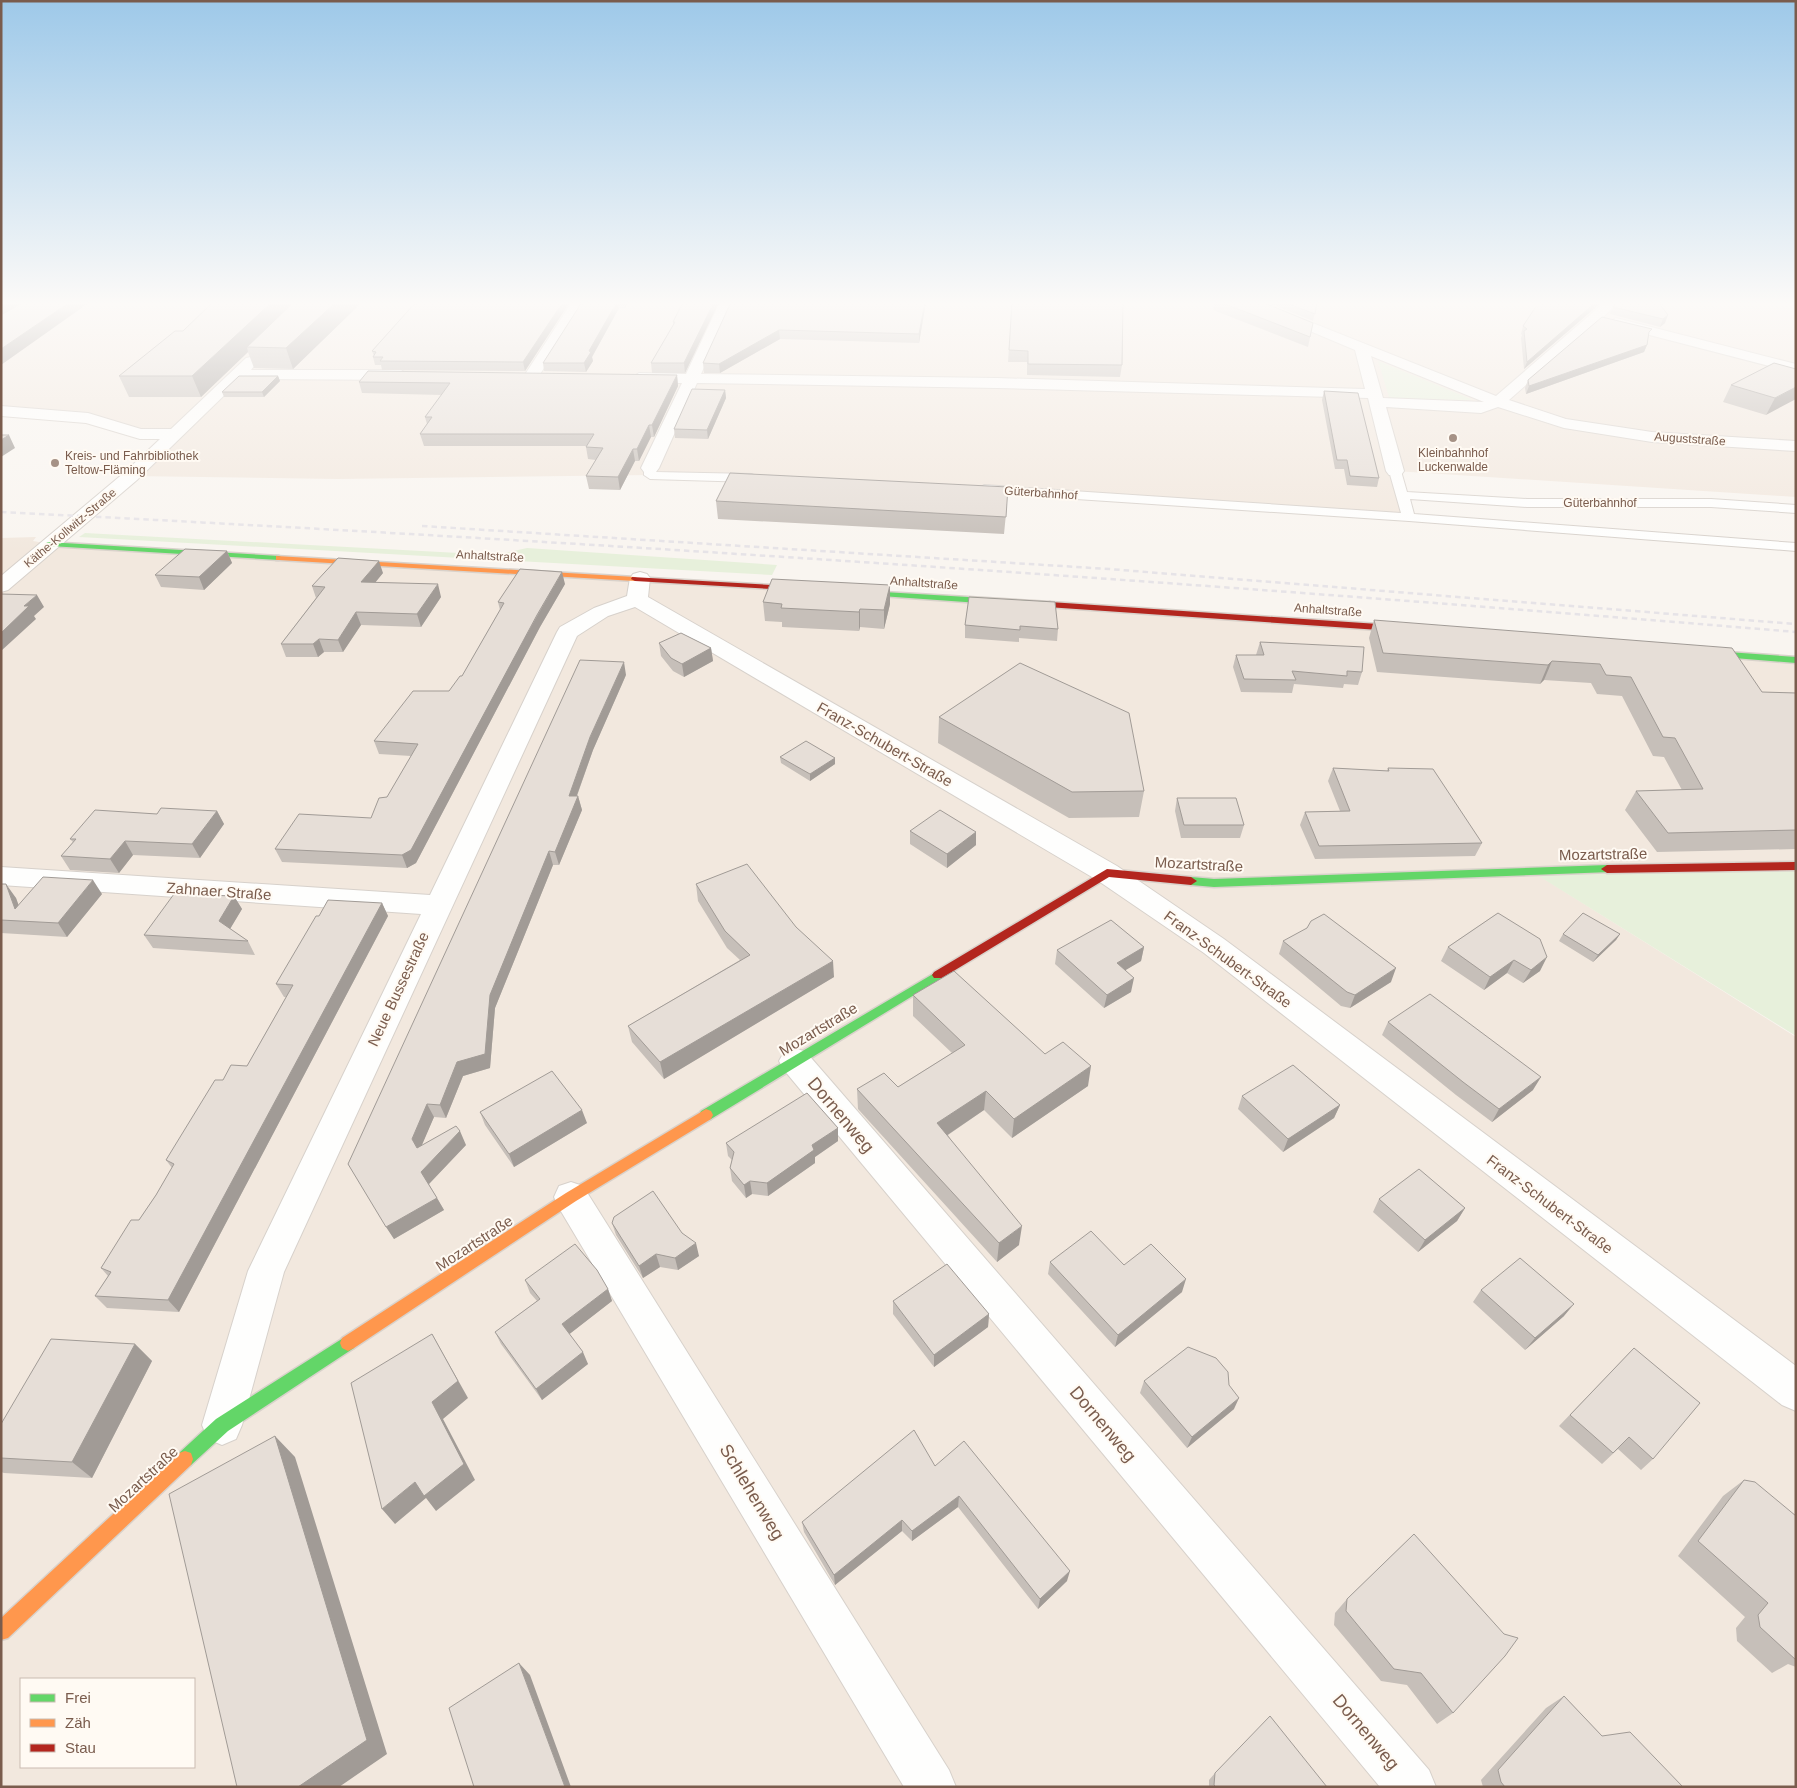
<svg xmlns="http://www.w3.org/2000/svg" width="1797" height="1788" viewBox="0 0 1797 1788" font-family="Helvetica,sans-serif">
<style>
.residential{fill:#f2e8de;fill-rule:evenodd}
.green{fill:#e7f0db}
.lines{fill:none;stroke-linecap:round;stroke-linejoin:round}
.lane-casing{stroke:#d7d1cb;stroke-width:2}
.street-casing{stroke:#d7d1cb;stroke-width:2}
.fast-casing{stroke:#d9d2cb;stroke-width:3}
.slow-casing{stroke:#d9d2cb;stroke-width:3}
.jam-casing{stroke:#d9d2cb;stroke-width:3}
.lane{fill:#fefefd;fill-rule:evenodd}
.street{fill:#fefefd;fill-rule:evenodd}
.fast{fill:#63d668;fill-rule:evenodd}
.slow{fill:#ff974d;fill-rule:evenodd}
.jam{fill:#b3261e;fill-rule:evenodd}
.rail{stroke:#e6e3e7;stroke-width:2.5;stroke-dasharray:5.5 4;stroke-linecap:butt}
.wall{fill:#c6bfb9}
.shaded-wall{fill:#a19b96}
.building{fill:#e6ded7;stroke:#a19b96}
.poi-dot{fill:#a69286;stroke:#fffaf3;stroke-width:2}
.labels{text-anchor:middle;dominant-baseline:central;stroke-width:4;stroke-linejoin:round;paint-order:stroke}
.far-street-label{font-size:12px;fill:#7a5c4d;stroke:#fffaf3}
.far-poi-label{font-size:12px;fill:#7a5c4d;stroke:#fffaf3}
.street-label{font-size:15px;fill:#7a5c4d;stroke:#fffaf3}
.near-street-label{font-size:18px;fill:#7a5c4d;stroke:#fffaf3}
</style>
<rect width="100%" height="100%" fill="#f9f5f0"/>
<path class="residential" d="M1,302H1796V497L1395,471L1409,517L1183,501L650,475L338,479L131,476L175,434H140L88,418L1,411Z
M36,537L33,541L50,544L640,578L1796,660V865L1530,870L1796,1037V1787H1V538ZM21,1679H194V1767H21Z"/>
<path class="green" d="M1378,361L1471,399V400L1393,399L1389,397Z
M85,533L496,555L527,548L777,565L772,575L79,537Z
M1796,866V1036L1529,870Z"/>
<g class="lines">
<g class="lane-casing">
<path id="lane" d="M650,464L654,466L656,472L752,474L758,478L752,482L650,479L644,475V468Z
M1395,467L1401,471L1407,492L1527,499H1711L1796,505V513L1711,507H1527L1410,499L1414,514L1796,543V551L1409,521L984,493L978,489L984,485L1401,513L1389,471Z"/>
</g>
<g class="street-casing">
<path id="street" d="M572,302H586L537,379H527L524,376Z
M720,302H734L701,374L997,378L1365,389L1355,350L1241,302H1260L1496,396L1605,302H1620L1509,400L1566,419L1652,432L1796,441V451L1652,442L1564,428L1498,407L1481,413L1386,407L1404,471L1401,475H1389L1386,471L1368,398L997,388L697,383L659,468L656,472H644L641,468L682,383H639L631,378L639,373L686,374ZM1371,356L1484,402L1383,398Z
M1616,318L1796,364V373L1611,325L1609,322Z
M251,357L258,361L251,370H401L409,375L401,380L241,379L137,480L8,590L1,592V576L125,472L160,439H140L86,423L1,416V406L88,413L141,429H171L246,358Z
M640,572L647,574L650,578L648,597L1117,866L1224,939L1796,1366V1411L1782,1405L1204,953L1097,880L635,607L608,616L577,636L284,1272L242,1425L236,1439L222,1445L208,1439L202,1425L248,1271L421,914L1,885V867L430,895L557,632L560,627L594,608L627,596L630,578L633,574Z
M795,1048L806,1052L1429,1770L1436,1787H1380L784,1070L779,1061L784,1052Z
M571,1182L583,1186L949,1770L956,1787H904L559,1208L554,1197L559,1186Z"/>
</g>
<g class="fast-casing">
<path id="fast" d="M47,542L279,556L283,558L279,560L50,546L46,544Z
M850,590L1050,602L1054,605L1050,608L853,594H850Z
M1700,650L1796,657V663L1697,655V651Z
M1607,865L1611,866L1613,869L1611,872L1214,887L1191,885L1185,881L1191,877L1214,879Z
M938,971L942,972L944,975L942,978L711,1119L706,1121L701,1119L699,1115L701,1111Z
M348,1335L354,1338L356,1343L354,1348L228,1431L191,1465L185,1467L179,1465L177,1459L179,1453L216,1419Z"/>
</g>
<g class="slow-casing">
<path id="slow" d="M276,556L635,577L639,579L635,581L279,560H276Z
M706,1109L711,1111L713,1115L711,1119L576,1201L354,1348L348,1351L342,1348L340,1343L342,1338L566,1193Z
M185,1451L191,1453L193,1459L191,1465L8,1638L1,1640V1618L179,1453Z"/>
</g>
<g class="jam-casing">
<path id="jam" d="M632,577L807,587L811,589L807,591L635,581L631,579Z
M1050,602L1408,626L1412,629L1408,632L1047,607V603Z
M1796,862V870L1607,873L1601,869L1607,865Z
M1107,869L1191,877L1197,881L1191,885L1109,877L942,978H934L932,975L934,972Z"/>
</g>
<use href="#lane" class="lane"/>
<use href="#street" class="street"/>
<use href="#fast" class="fast"/>
<use href="#slow" class="slow"/>
<use href="#jam" class="jam"/>
<path class="rail" d="M1,512C600,542 1198,582 1796,632
M422,526L1109,569L1796,624"/>
</g>
<path class="wall" d="M213,302H362L354,310L293,369L254,368L248,352L201,397H129L119,376L183,331Z
M416,302H570L525,371L382,370L381,365H375L373,357L374,356L372,351Z
M582,302H628L625,308H619L592,357L593,361L586,372L544,371L543,363Z
M683,302H719L685,373H652L651,363L673,325V322Z
M731,302H926L919,343L780,339L720,373H704L703,363Z
M981,302H1123L1122,365L1120,377L1027,375V362H1008L1012,304L980,303Z
M1215,302H1262L1313,323L1308,347L1213,310Z
M1266,302H1317L1313,321Z
M1539,302H1602L1524,369L1521,338L1522,335L1521,334L1523,326Z
M1617,302H1679L1660,305L1665,323L1660,327L1610,314L1613,307Z
M1649,337L1648,338L1647,345L1644,352L1526,394L1525,388L1528,380Z
M1796,369L1766,415L1723,402L1731,385Z
M677,375L678,386L654,437H651L639,461H635L620,490L589,489L586,476L596,460L588,459L586,447L587,446H424L420,434L427,424L425,417L442,395L362,393L359,382Z
M278,376L280,381L264,397H224L222,392Z
M725,390L726,398L708,439L675,438L674,429Z
M1324,391L1379,478L1377,487L1347,485L1344,469H1335L1322,400Z
M716,501L1007,504L1004,534L718,519Z
M227,551L232,563L204,590L161,587L155,575Z
M383,573L375,582L441,597L421,627L361,625L343,652H324L318,657H286L281,644L316,598L312,586Z
M565,584L540,627L416,863L407,868L282,862L275,849L371,818L387,797L411,756L379,754L374,741L449,691L462,676L500,610L498,602Z
M969,597L1058,629L1057,641L1019,638V642L965,638V625Z
M763,602L890,604L884,629L860,627L859,631L782,627V622L765,621Z
M1374,620L1762,692L1796,693V849L1657,852L1625,810L1636,791L1682,790L1664,757L1653,756L1622,696L1597,694L1591,683L1544,680L1540,684L1377,672L1369,638Z
M1260,642L1362,672L1358,685L1344,684L1343,688L1294,684L1292,693L1241,692L1233,667L1236,655H1256Z
M659,643L711,648L713,661L684,677L673,671L661,656Z
M626,675L593,750L577,796H578L582,810L559,865H553L495,1008L490,1068L463,1076L446,1118L434,1117L421,1146L466,1145L429,1184L437,1198L444,1210L394,1239L348,1164Z
M939,717L1144,791L1139,817L1069,818L938,743Z
M780,757L835,758V764L810,781L781,763Z
M1333,768L1387,771L1388,768L1482,843L1475,856L1315,859L1300,825L1305,812L1340,811L1328,781Z
M1177,798L1244,825L1240,838H1181L1175,811Z
M217,811L224,824L200,858L133,855L119,873L70,870L61,856L73,842L70,839L157,814Z
M910,831L976,832V845L947,868L910,844Z
M1,884L16,898L18,905L102,894L67,937L1,933Z
M696,884L834,977L664,1079L632,1042L628,1026L740,960L727,948L698,901Z
M234,896L242,909L230,929L248,941L255,955L153,948L144,935Z
M382,903L388,916L179,1312L107,1308L95,1296L108,1276L101,1268L139,1220L156,1195L172,1168L166,1160L247,1066L286,997H284L276,984L319,916Z
M1498,913L1540,971L1523,983L1507,973L1484,990L1441,961L1448,947Z
M1563,934H1620L1616,940L1593,962L1559,941Z
M1283,941L1391,982L1350,1008L1341,1006L1279,954Z
M1144,947L1141,961L1125,970L1131,992L1104,1008L1055,964L1057,950Z
M913,995L1045,1054L1088,1086L1012,1138L984,1110L948,1135L1019,1245L997,1262L858,1109L857,1089L898,1087L952,1053L913,1016Z
M1388,1022L1533,1090L1492,1122L1456,1095L1382,1035Z
M1242,1096L1340,1105L1334,1118L1283,1152L1238,1109Z
M480,1112L587,1123L514,1167L485,1125Z
M838,1128V1141L815,1157V1163L768,1196L752,1194L746,1198L732,1181L730,1168L732,1160L728,1156L726,1143Z
M1379,1199L1465,1208L1457,1221L1418,1252L1373,1212Z
M612,1223L682,1233L699,1256L678,1270L660,1267L643,1278L616,1235Z
M1050,1262L1124,1265L1182,1292L1115,1347L1048,1274Z
M525,1280L608,1289L612,1301L569,1334L588,1364L542,1400L501,1344L495,1332L537,1301L530,1293Z
M1481,1290L1564,1316L1525,1350L1473,1302Z
M893,1301L989,1314L988,1327L934,1367L893,1314Z
M135,1344L152,1361L92,1478L4,1473L1,1472V1424Z
M1634,1348L1653,1459L1641,1470L1618,1449L1602,1464L1559,1426Z
M1144,1381L1229,1385L1234,1409L1187,1448L1140,1393Z
M935,1466L1067,1581L1038,1609L958,1507L912,1541L902,1531L835,1585L804,1532L802,1522Z
M1744,1480L1796,1516V1667L1788,1664L1772,1673L1737,1641L1736,1628L1745,1617L1678,1556L1723,1496Z
M1414,1534L1453,1713L1437,1724L1407,1685L1381,1681L1334,1625L1335,1613L1347,1599Z
M1564,1696L1602,1736L1683,1787H1483L1481,1780L1546,1708Z
M1215,1773L1327,1787H1209V1780Z"/>
<path class="shaded-wall" d="M1,302H24L1,317Z
M70,302H90L1,365V349Z
M272,302H300L247,347L248,352L201,397L192,376Z
M336,302H362L354,310L293,369L286,348Z
M563,302H570L525,371L523,362Z
M617,302H618L619,308L592,357L593,361L586,372L584,363L589,351Z
M624,302H628L625,308Z
M714,302H719L685,373L684,363Z
M925,302H926L919,343V334Z
M1596,302H1602L1524,369L1527,362Z
M1653,302H1679L1652,306Z
M1668,315L1665,323L1660,327L1663,319Z
M779,330L780,339L720,373L719,364Z
M1647,345L1644,352L1526,394L1529,386Z
M677,375L678,386L654,437L652,425Z
M278,376L280,381L264,397L262,392Z
M1796,387V399L1766,415L1775,398Z
M725,390L726,398L708,439L707,430Z
M649,425L651,437L639,461L637,449Z
M9,435L15,448L1,457V440Z
M633,449L635,461L620,490L618,477Z
M227,551L232,563L204,590L199,577Z
M379,561L383,573L366,594L361,582Z
M562,572L565,584L540,627L416,863L407,868L402,855Z
M438,584L441,597L421,627L417,614Z
M890,585V604L884,629V610Z
M37,595L44,607L34,616L36,619L1,651V633L24,606Z
M860,609V627L859,631V612Z
M356,612L361,625L343,652L338,640Z
M319,639L324,652L318,657L313,644Z
M711,648L713,661L684,677L682,664Z
M1552,661L1544,680L1540,684L1548,665Z
M624,662L626,675L593,750L572,809L569,796L590,737Z
M835,758V764L810,781V774Z
M578,796L582,810L559,865L555,852Z
M217,811L224,824L200,858L192,844Z
M976,832V845L947,868V854Z
M125,841L133,855L119,873L110,859Z
M549,851L553,865L495,1008L490,1068L463,1076L446,1118L440,1105L457,1062Z
M93,880L102,894L67,937L58,923Z
M6,884L16,898L25,922L15,909Z
M234,896L242,909L227,934L219,921Z
M382,903L388,916L179,1312L168,1300Z
M1620,934L1616,940L1593,962L1598,955Z
M1144,947L1141,961L1114,977L1117,963Z
M1547,957L1540,971L1523,983L1531,970Z
M1514,960L1507,973L1484,990L1490,977Z
M833,961L834,977L664,1079L660,1062Z
M1396,968L1391,982L1350,1008L1355,995Z
M1134,978L1131,992L1104,1008L1107,995Z
M1091,1066L1088,1086L1012,1138L1014,1119Z
M1541,1077L1533,1090L1492,1122L1499,1109Z
M986,1091L984,1110L937,1142V1123Z
M427,1104L434,1117L419,1152L412,1139Z
M1340,1105L1334,1118L1283,1152L1288,1139Z
M582,1110L587,1123L514,1167L509,1154Z
M838,1128V1141L815,1157V1163L768,1196L767,1183L812,1145Z
M460,1131L466,1145L428,1185L421,1172Z
M750,1181L752,1194L746,1198L744,1185Z
M437,1198L444,1210L394,1239L386,1227Z
M1465,1208L1457,1221L1418,1252L1425,1240Z
M1022,1226L1019,1245L997,1262L999,1243Z
M696,1243L699,1256L678,1270L675,1258Z
M656,1254L660,1267L643,1278L639,1266Z
M1186,1279L1182,1292L1115,1347L1118,1335Z
M608,1289L612,1301L567,1336L562,1324Z
M1574,1304L1564,1316L1525,1350L1535,1338Z
M989,1314L988,1327L934,1367V1355Z
M432,1334L468,1398L443,1419L475,1480L436,1511L426,1498L395,1524L382,1509L415,1482L432,1402Z
M135,1344L152,1361L92,1478L72,1462Z
M583,1352L588,1364L542,1400L536,1389Z
M1239,1398L1234,1409L1187,1448L1192,1437Z
M275,1436L295,1457L387,1754L339,1787H298Z
M959,1496L958,1507L912,1541V1531Z
M902,1520V1531L835,1585L834,1575Z
M1070,1571L1067,1581L1038,1609L1040,1599Z
M519,1663L530,1675L571,1787H565Z"/>
<path class="building" d="M24,302H70L1,349V315Z
M213,302H272L192,376H119L175,331H183Z
M294,302H336L286,348L247,347Z
M416,302H563L523,362L380,361L383,357H373L376,352L372,351Z
M582,302H617L589,351L591,352L584,363H543Z
M683,302H714L684,363H651L675,322H673Z
M731,302H925L919,334L779,330L719,364L703,363Z
M1012,302H1123L1122,365L1028,364V351L1009,350Z
M1220,302H1262L1313,323L1310,337Z
M1284,302H1317L1315,314Z
M1539,302H1596L1527,362L1524,331L1527,329L1523,326Z
M1617,302H1658L1668,315L1663,319L1613,307Z
M1602,317L1652,329L1649,332L1647,345L1529,386L1528,380Z
M1774,363L1796,369V387L1775,398L1731,385Z
M368,371L677,375L652,425H649L637,449H633L618,477L586,476L603,448L586,447L594,434H420L432,417H425L450,383L359,382Z
M239,376H278L262,392H222Z
M692,389L725,390L707,430L674,429Z
M1324,391L1358,393L1379,478L1350,476L1347,460H1337Z
M1,435H9L1,440Z
M730,473L1008,487L1006,517L716,501Z
M185,549L227,551L199,577L155,575Z
M338,558L379,561L361,582L438,584L417,614L356,612L338,640L319,639L313,644H281L325,587L312,586Z
M520,569L562,572L537,615L411,850L402,855L275,849L299,814L371,818L379,798L387,797L418,744L374,741L413,691H449L460,676H462L504,603L498,602Z
M772,579L890,585L884,610L860,609L859,612L781,608L782,604L763,602Z
M1,594L37,595L24,606H29L1,633Z
M969,597L1055,602L1058,629L1020,626V630L965,625Z
M1374,620L1732,648L1762,692L1796,693V830L1668,833L1636,791L1703,789L1675,738L1663,737L1631,677L1606,675L1600,664L1552,661L1548,665L1383,653Z
M681,633L711,648L682,664L671,658L659,643Z
M1260,642L1364,647L1362,672L1347,671V676L1292,671L1296,680L1244,679L1236,655H1264Z
M580,660L624,662L590,737L569,796H578L555,852L549,851L490,995L485,1054L457,1062L440,1105L427,1104L412,1139L417,1148L456,1126L460,1131L421,1172L437,1198L386,1227L348,1164Z
M1020,663L1129,713L1144,791L1072,792L939,717Z
M806,741L835,758L810,774L780,757Z
M1333,768L1389,771L1388,768L1433,769L1482,843L1319,846L1305,812L1350,811Z
M1177,798H1236L1244,825H1184Z
M161,808L217,811L192,844L125,841L110,859L61,856L76,839H70L95,810L157,814Z
M940,810L976,832L947,854L910,831Z
M747,864L796,927L833,961L660,1062L628,1026L750,955L725,931L696,884Z
M43,877L93,880L58,923L1,920V884H6L15,909Z
M174,894L234,896L219,921L248,941L144,935Z
M328,900L382,903L168,1300L95,1296L111,1272L101,1268L131,1220H139L156,1195L174,1164L166,1160L215,1080H223L231,1065L247,1066L293,985L276,984L316,916H319Z
M1498,913L1540,939L1547,957L1531,970L1514,960L1490,977L1448,947Z
M1583,913L1620,934L1598,955L1563,934Z
M1324,914L1396,968L1355,995L1347,992L1283,941L1307,928L1311,921Z
M1111,920L1144,947L1117,963L1134,978L1107,995L1057,950Z
M954,971L1045,1054L1063,1042L1091,1066L1014,1119L986,1091L937,1123L1022,1226L999,1243L857,1089L884,1073L898,1087L965,1045L913,995Z
M1430,994L1541,1077L1499,1109L1463,1082L1388,1022Z
M1293,1065L1340,1105L1288,1139L1242,1096Z
M552,1071L582,1110L509,1154L480,1112Z
M807,1093L838,1128L812,1145L814,1150L767,1183L750,1181L744,1185L730,1168L734,1152L726,1143Z
M1419,1169L1465,1208L1425,1240L1379,1199Z
M653,1191L682,1233L696,1243L675,1258L656,1254L639,1266L612,1223L614,1217Z
M1091,1231L1124,1265L1151,1244L1186,1279L1118,1335L1050,1262Z
M575,1244L597,1270L608,1289L562,1324L583,1352L536,1389L495,1332L540,1299L525,1280Z
M1520,1258L1574,1304L1535,1338L1481,1290Z
M947,1264L989,1314L934,1355L893,1301Z
M432,1334L458,1381L432,1402L464,1464L424,1496L415,1482L382,1509L351,1383Z
M51,1339L135,1344L72,1462L1,1458V1424Z
M1188,1347L1216,1358L1228,1372L1229,1385L1239,1398L1192,1437L1144,1381Z
M1634,1348L1700,1403L1653,1459L1629,1437L1613,1453L1570,1415Z
M914,1430L935,1466L964,1441L1070,1571L1040,1599L959,1496L912,1531L902,1520L834,1575L802,1522Z
M275,1436L367,1740L298,1787H237L169,1494Z
M1744,1480L1755,1482L1796,1516V1660L1760,1627L1758,1615L1768,1603L1698,1541Z
M1414,1534L1504,1634L1518,1638L1505,1656L1453,1713L1421,1673L1394,1669L1346,1611L1347,1599Z
M519,1663L565,1787H474L449,1708Z
M1564,1696L1602,1736L1630,1732L1683,1787H1505L1501,1782L1498,1770Z
M1270,1716L1327,1787H1216L1214,1785L1215,1773Z"/>
<linearGradient id="sky" x2="0" y2="1"><stop stop-color="#9ec9e9"/><stop offset="0.55" stop-color="#fcfaf8"/><stop offset="1" stop-color="#fcfaf8" stop-opacity="0"/></linearGradient>
<rect width="1797" height="552" fill="url(#sky)"/>
<g class="poi-dot">
<circle cx="1453" cy="438" r="5"/>
<circle cx="55" cy="463" r="5"/>
</g>
<g class="labels">
<g class="far-street-label">
<text transform="translate(1690 439) rotate(4)">Auguststraße</text>
<text transform="translate(1041 493) rotate(4)">Güterbahnhof</text>
<text x="1600" y="503">Güterbahnhof</text>
<text transform="translate(70 528) rotate(-40)">Käthe-Kollwitz-Straße</text>
<text transform="translate(490 556) rotate(3)">Anhaltstraße</text>
<text transform="translate(924 583) rotate(4)">Anhaltstraße</text>
<text transform="translate(1328 610) rotate(4)">Anhaltstraße</text>
</g>
<g class="far-poi-label">
<text x="1453" y="453">Kleinbahnhof<tspan x="1453" dy="14">Luckenwalde</tspan></text>
<text x="65" y="456" text-anchor="start">Kreis- und Fahrbibliothek<tspan x="65" dy="14">Teltow-Fläming</tspan></text>
</g>
<g class="street-label">
<text transform="translate(885 744) rotate(30)">Franz-Schubert-Straße</text>
<text transform="translate(1603 854) rotate(-1)">Mozartstraße</text>
<text transform="translate(1199 864) rotate(3)">Mozartstraße</text>
<text transform="translate(219 891) rotate(4)">Zahnaer Straße</text>
<text transform="translate(1228 959) rotate(36)">Franz-Schubert-Straße</text>
<text transform="translate(398 989) rotate(-65)">Neue Bussestraße</text>
<text transform="translate(818 1029) rotate(-31)">Mozartstraße</text>
<text transform="translate(1550 1204) rotate(37)">Franz-Schubert-Straße</text>
<text transform="translate(474 1243) rotate(-33)">Mozartstraße</text>
<text transform="translate(143 1479) rotate(-43)">Mozartstraße</text>
</g>
<g class="near-street-label">
<text transform="translate(841 1115) rotate(50)">Dornenweg</text>
<text transform="translate(1103 1424) rotate(50)">Dornenweg</text>
<text transform="translate(752 1492) rotate(59)">Schlehenweg</text>
<text transform="translate(1366 1732) rotate(50)">Dornenweg</text>
</g>
</g>
<rect width="1797" height="1788" fill="none" stroke="#7a5c4d" stroke-width="5"/>
<rect x="20" y="1678" width="175" height="90" fill="#fffaf3" stroke="#cabbb1"/>
<rect x="30" y="1694" width="25" height="8" fill="#63d668" stroke="#cabbb1"/>
<text x="65" y="1703" font-size="15" fill="#7a5c4d">Frei</text>
<rect x="30" y="1719" width="25" height="8" fill="#ff974d" stroke="#cabbb1"/>
<text x="65" y="1728" font-size="15" fill="#7a5c4d">Zäh</text>
<rect x="30" y="1744" width="25" height="8" fill="#b3261e" stroke="#cabbb1"/>
<text x="65" y="1753" font-size="15" fill="#7a5c4d">Stau</text>
</svg>
